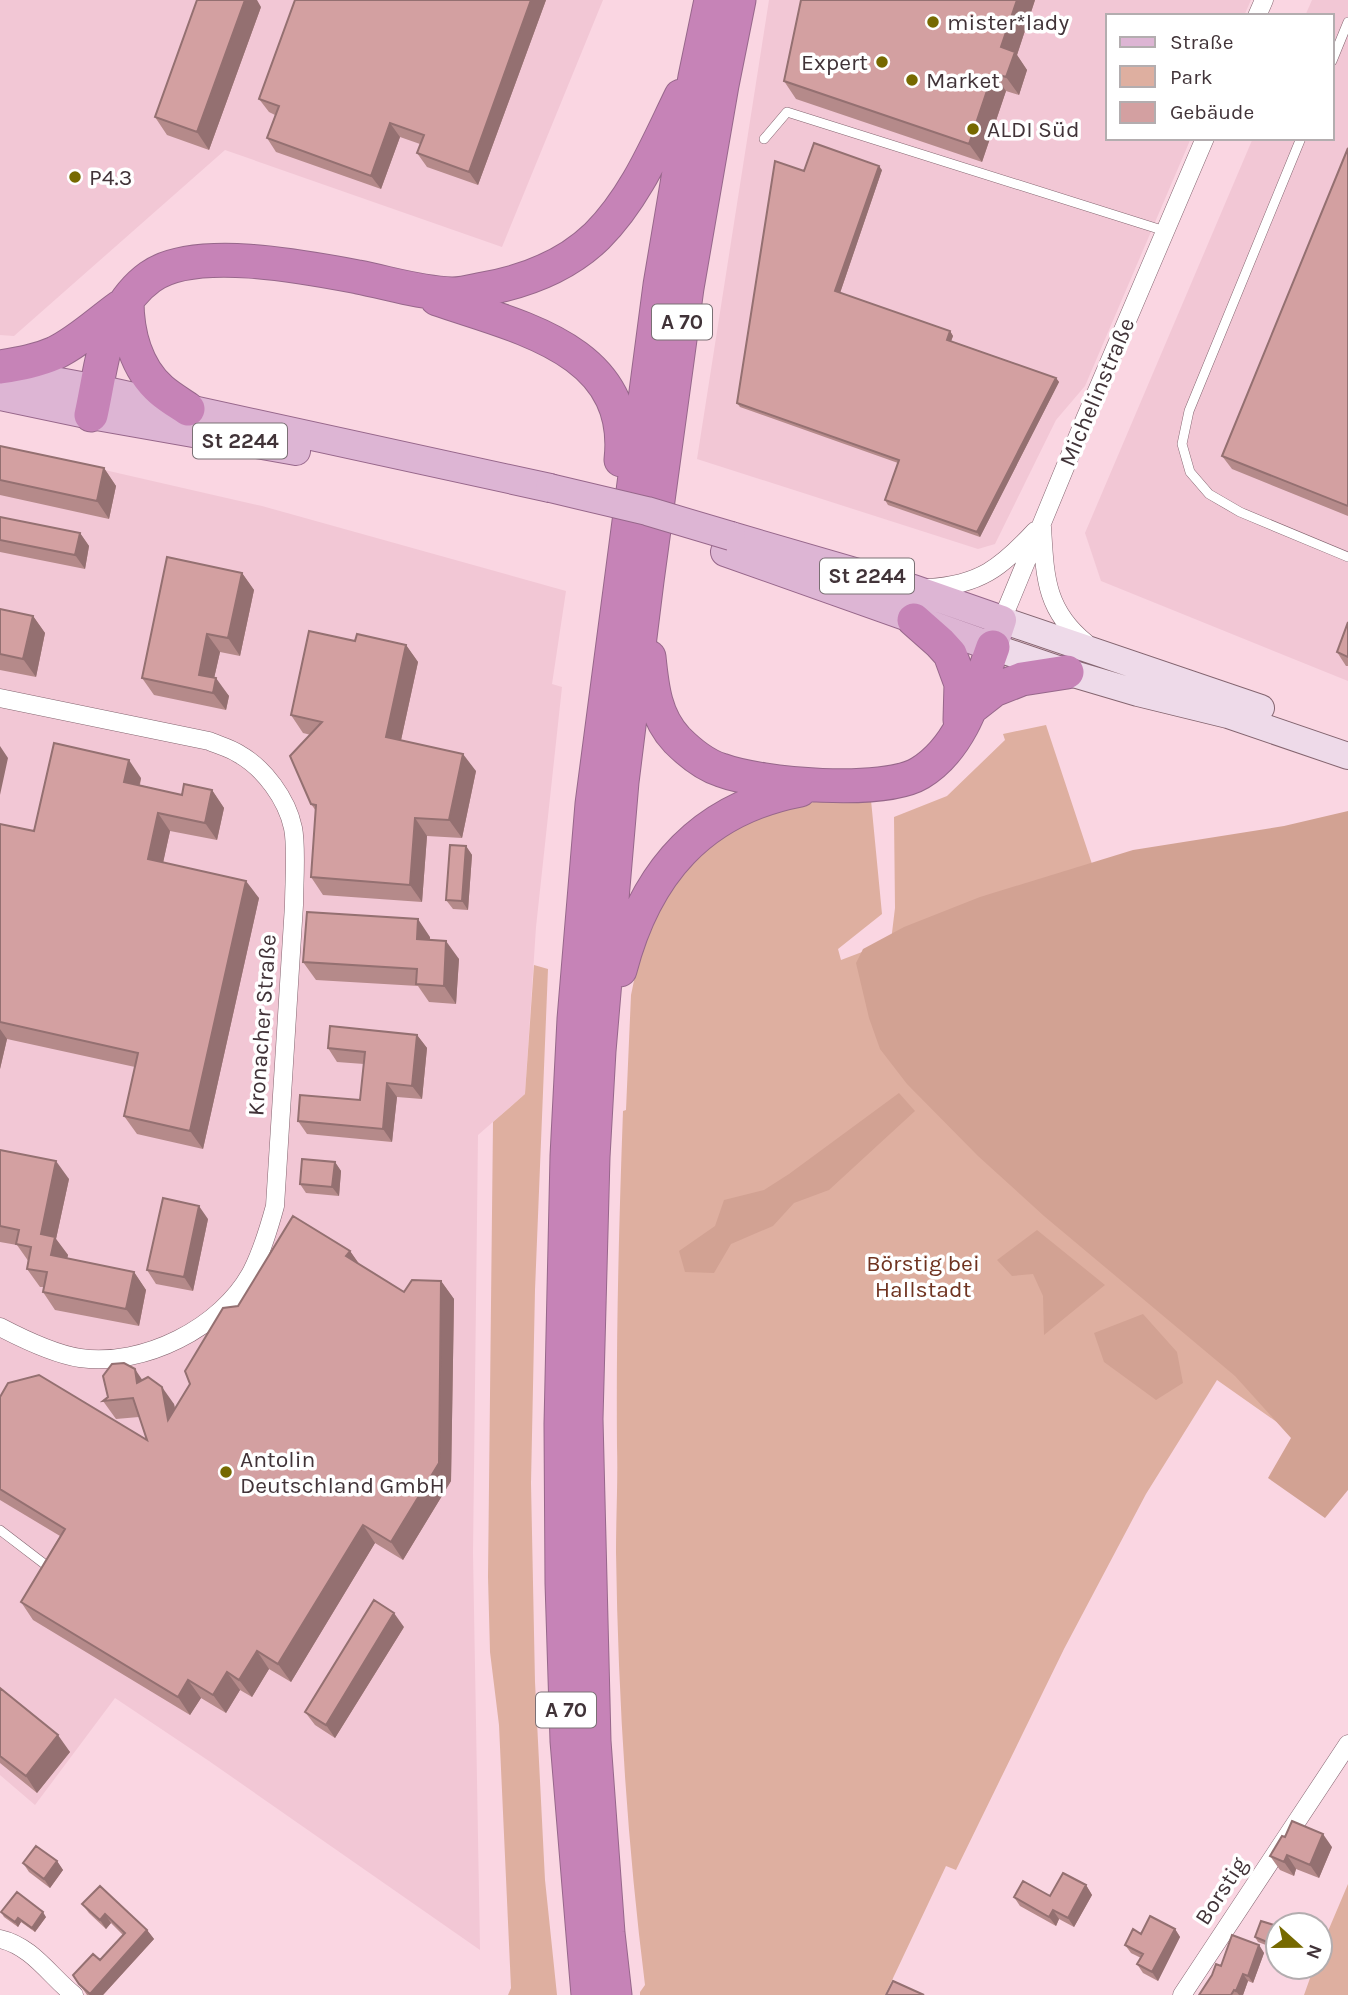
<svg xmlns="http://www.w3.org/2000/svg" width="1348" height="1995" viewBox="0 0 1348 1995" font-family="Karla,sans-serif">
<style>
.built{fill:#f2c7d5}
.green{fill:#deafa0}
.forest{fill:#d2a293}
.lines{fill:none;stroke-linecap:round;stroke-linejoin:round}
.service-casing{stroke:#846570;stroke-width:10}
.minor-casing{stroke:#846570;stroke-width:19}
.secondary-casing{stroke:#846570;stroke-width:28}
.primary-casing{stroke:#97678b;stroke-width:30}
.motorway-casing{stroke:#97678b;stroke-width:35}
.service{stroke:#fff;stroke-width:9}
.minor{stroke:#fff;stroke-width:18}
.secondary{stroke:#eedae9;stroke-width:26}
.primary{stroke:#ddb5d4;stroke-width:28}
.motorway{stroke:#c683b7;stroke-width:33}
.primary-bridge-casing{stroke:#97678b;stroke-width:30;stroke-linecap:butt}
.primary-bridge{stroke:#ddb5d4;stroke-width:28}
.wall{fill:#b58a8a}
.shaded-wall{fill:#947071}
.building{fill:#d3a0a1;stroke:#947071;stroke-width:2}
.poi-dot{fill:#766900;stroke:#fff;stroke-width:2.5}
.labels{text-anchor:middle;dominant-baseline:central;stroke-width:7;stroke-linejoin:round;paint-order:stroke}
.shield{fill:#fff;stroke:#7a7074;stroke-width:2}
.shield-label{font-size:21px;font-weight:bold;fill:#413338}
.poi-label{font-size:23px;fill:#413338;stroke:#fff;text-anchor:start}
.street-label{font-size:23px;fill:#413338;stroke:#fff}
.park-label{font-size:23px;fill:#6f3320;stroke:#fff}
</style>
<rect width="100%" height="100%" fill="#fad6e2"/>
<path class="built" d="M0,0H603L502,247L225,150L14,336L0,335Z
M769,0H1251L1244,16H1108V138H1191L1085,386L1056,420L995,544L978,549L697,459Z
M1312,0H1348V681L1101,581L1085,533L1253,138H1332V16H1305Z
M0,446L262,506L566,591L552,684L562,687L536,927L525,1094L478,1135L473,1553L480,1950L209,1761L115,1698L35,1805L0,1775Z"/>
<path class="green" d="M1046,725L1092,864L1348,1472L1217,1380L1146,1494L1064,1649L956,1870L946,1866L885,1995H640V1992L645,1985C627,1842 618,1696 616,1552C616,1516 618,1481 617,1446C616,1334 619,1223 623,1111L626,1110L631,995L640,952L652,918L690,861L745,821L817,801L871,800L882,914L838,949L841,960L891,941L895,908L894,817L947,796L1005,740L1003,734Z
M534,965L548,969L535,1290L531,1483L535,1682L545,1880L557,1995H508L511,1988L499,1725L490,1652L488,1577L493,1122L525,1094Z
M1348,1884V1995H1304L1314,1967H1320V1950Z"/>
<path class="forest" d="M1348,811V1490L1325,1518L1268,1478L1291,1438L1235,1376L1044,1216L978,1156L907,1084L880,1049L869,1018L856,963L863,949L904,927L980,897L1133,850L1284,826Z
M899,1093L915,1111L829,1190L794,1203L773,1226L731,1244L714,1273L685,1272L679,1251L715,1226L724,1200L764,1190L789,1174Z
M1037,1230L1105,1285L1044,1335L1043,1296L1033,1274L1012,1276L997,1260Z
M1143,1314L1177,1352L1183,1383L1156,1400L1104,1362L1094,1333Z"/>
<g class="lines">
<g class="service-casing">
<path id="service" d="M1332,61L1348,22
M1301,138L1189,411L1182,444L1190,472L1209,494L1240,512L1348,557
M764,139L787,112L1165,231
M0,1530L47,1566"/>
</g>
<g class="minor-casing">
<path id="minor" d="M1257,16L1264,0
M1042,527C1045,576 1045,610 1086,643
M928,588C979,585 1001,568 1035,531
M1002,620L1085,419L1205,138
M0,698L209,741C218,745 230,748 239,754C264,768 287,799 293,828C297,847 294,884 294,905L275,1206C269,1228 262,1251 252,1271C222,1328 143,1367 80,1358C54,1354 23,1339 0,1327
M0,1939C32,1946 50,1976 74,1995
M1182,1995L1348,1744"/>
</g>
<g class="secondary-casing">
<path id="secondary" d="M1002,620L1261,708
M993,647L1067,672L1138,693L1228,715L1348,756"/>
</g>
<g class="primary-casing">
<path id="primary" d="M0,371L97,389L550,488
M0,396L91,415L296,451
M725,552L993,647L1002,620L913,589L731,536"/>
</g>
<g class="motorway-casing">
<path id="motorway" d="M437,299C518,327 633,349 621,460
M127,301C127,333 136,368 161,390C169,397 179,403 188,409
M0,367C19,364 37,361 55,353C78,342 99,322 120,307
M91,415C97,389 103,340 116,318C124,303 136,287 150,277C194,245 306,267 358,277C389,283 420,293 452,294C460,294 469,292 478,290C521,283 565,267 597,236C636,197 657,145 681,96
M914,620L940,643L950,654L961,684L960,720
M649,657C652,687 655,717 677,740C689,752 705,765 721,770C761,785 884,795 920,773C963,747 977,691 993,647
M971,708L994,690L1022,679L1067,672
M620,970C645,874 700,809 800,790
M588,1995L567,1741L562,1583L561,1424L567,1156L574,1019L592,804L660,285L695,77L711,0
M615,1995L608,1933L594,1741L586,1419L593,1157L599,1051L622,782L647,581L687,288L722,85L739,0"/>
</g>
<use href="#service" class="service"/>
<use href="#minor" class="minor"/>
<use href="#secondary" class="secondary"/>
<use href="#primary" class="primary"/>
<use href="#motorway" class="motorway"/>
<g class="primary-bridge-casing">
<path id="primary-bridge" d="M550,488L647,511L731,536"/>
</g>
<use href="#primary-bridge" class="primary-bridge"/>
</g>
<path class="wall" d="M295,0H546L478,185L427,167L417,153L420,144L400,137L381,189L276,152L267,138L275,115L269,112L259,99Z
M801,0H1035L1017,55L1027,70L1019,95L1006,91L982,162L796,99L784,81Z
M261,7L209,150L167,135L155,117Z
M1348,148V516L1232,469L1222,456Z
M882,170L840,293L950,331L953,336L951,341L1056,378L1059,382L980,537L888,505L885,500L898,463L740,407L737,403L804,171Z
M0,446L104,468L116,486L109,519L0,495Z
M0,517L80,533L89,546L85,569L0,552Z
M242,573L254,590L240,656L220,652L214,678L229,696L226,710L154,695L142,678Z
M0,609L33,616L45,633L36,677L0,670Z
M1348,622V666H1346L1337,652Z
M355,641L406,645L418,662L401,740L476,771L462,838L427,836L422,902L323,895L311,877L316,811L311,804V735L303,733L291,715Z
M141,778L140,785L182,795L212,790L224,808L217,840L170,831L163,862L259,898L203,1149L137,1134L124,1116L135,1067L7,1039L0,1069V824L34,831Z
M466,846L472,855L468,910L453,909L446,900Z
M430,937V940L459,959L456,1004L429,1002L418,986L316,980L303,962Z
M417,1035L427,1048L422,1099L397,1097L392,1142L307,1134L298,1121L360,1100L364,1064L337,1062L328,1048Z
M0,1150L69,1179L56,1239L68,1255L67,1258L134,1272L146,1290L139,1326L55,1310L43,1292L44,1287H40L27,1269L29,1262L17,1245L0,1242Z
M335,1162L341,1171L339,1196L306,1193L300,1184Z
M208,1219L193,1291L156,1284L147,1270Z
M350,1251L359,1264L404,1292L441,1281L454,1299L451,1481L403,1560L375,1543L291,1682L269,1669L252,1697L240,1690L226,1713L201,1698L190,1715L33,1620L21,1602L60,1536L0,1500V1397L147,1440L139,1417L116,1419L103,1401L108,1397L142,1380L174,1404L175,1409L238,1306Z
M404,1627L335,1738L315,1725L305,1712Z
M0,1688L70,1752L37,1793L0,1763Z
M1332,1847L1319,1878L1296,1869L1294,1876L1280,1870L1270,1856Z
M57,1861L63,1870L50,1888L29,1872L23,1863Z
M1086,1885L1092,1895L1074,1927L1059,1919L1056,1926L1020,1906L1014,1897L1050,1896Z
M82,1904L147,1930L154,1939L103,1995H87L73,1975L100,1960L123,1935L111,1923L106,1929L89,1913Z
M1,1912L46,1917L35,1932L21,1922L18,1927L4,1917Z
M1274,1925L1277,1930L1271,1947L1258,1942L1255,1937Z
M1175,1929L1180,1937L1158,1981L1143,1973L1137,1964L1141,1958L1131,1953L1125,1945L1141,1934Z
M1259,1945L1264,1953L1253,1983L1248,1981L1243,1995H1199L1212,1975L1221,1966Z"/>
<path class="shaded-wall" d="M245,0H257L261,7L209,150L197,132Z
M531,0H546L478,185L469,172Z
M1017,0H1035L1017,55L1027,70L1019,95L1006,77L1001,47Z
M993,73L1006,91L982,162L969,144Z
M390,123L400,137L381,189L371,176Z
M879,166L882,170L839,296L835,291Z
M950,331L953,336L950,344L947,340Z
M1056,378L1059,382L980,537L977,532Z
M104,468L116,486L109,519L97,501Z
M80,533L89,546L85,569L75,555Z
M242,573L254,590L240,656L228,638Z
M33,616L45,633L36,677L23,659Z
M207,634L220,652L211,692L199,675Z
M406,645L418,662L398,754L386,737Z
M216,678L229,696L226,710L213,693Z
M0,746L8,758L0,795Z
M463,754L476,771L462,838L449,820Z
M129,760L141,778L136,800L124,782Z
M212,790L224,808L217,840L205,823Z
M158,813L170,831L160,877L148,859Z
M415,818L427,836L422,902L410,885Z
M466,846L472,855L468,910L462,901Z
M246,881L259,898L203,1149L190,1131Z
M418,919L430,937L429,957L417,939Z
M446,941L459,959L456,1004L444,986Z
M0,1029L7,1039L0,1069Z
M417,1035L427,1048L422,1099L412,1086Z
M387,1083L397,1097L392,1142L383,1129Z
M56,1161L69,1179L56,1239L68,1255L64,1273L51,1255L41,1234Z
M335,1162L341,1171L339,1196L332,1187Z
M199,1206L208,1219L193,1291L184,1277Z
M350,1251L362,1268L346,1256Z
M134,1272L146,1290L139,1326L126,1309Z
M441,1281L454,1299L451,1481L403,1560L391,1542Z
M135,1369L147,1387L137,1383Z
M162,1387L174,1404L181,1438L168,1420Z
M363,1525L375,1543L291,1682L278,1664Z
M394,1613L404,1627L335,1738L326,1725Z
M257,1651L269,1669L252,1697L239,1680Z
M227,1672L240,1690L226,1713L213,1695Z
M188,1680L201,1698L190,1715L178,1697Z
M58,1735L70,1752L37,1793L26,1776Z
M1323,1834L1332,1847L1319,1878L1310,1865Z
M1287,1855L1296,1869L1294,1876L1284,1862Z
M57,1861L63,1870L50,1888L44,1879Z
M1086,1885L1092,1895L1074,1927L1068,1918Z
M1053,1910L1059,1919L1056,1926L1049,1917Z
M43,1912L46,1917L35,1932L32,1928Z
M105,1914L111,1923L106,1929L100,1920Z
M18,1918L21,1922L18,1927L15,1922Z
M1274,1925L1277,1930L1271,1947L1267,1942Z
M1175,1929L1180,1937L1158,1981L1152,1972Z
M147,1930L154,1939L103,1995H90V1994Z
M1259,1945L1264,1953L1253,1983L1248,1976Z
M1243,1974L1248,1981L1243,1995H1239L1236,1991Z"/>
<path class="building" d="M197,0H245L197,132L155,117Z
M295,0H531L469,172L417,153L424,135L390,123L371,176L267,138L279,106L259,99Z
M801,0H1017L1001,47L1015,52L1006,77L993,73L969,144L784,81Z
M814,143L879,166L835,291L950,331L947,340L1056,378L977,532L885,500L899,460L737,403L775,161L804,171Z
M1348,148V506L1222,456Z
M0,446L104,468L97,501L0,480Z
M0,517L80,533L75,555L0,540Z
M167,557L242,573L228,638L207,634L199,675L216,678L213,693L142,678Z
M0,609L33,616L23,659L0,654Z
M1348,622V657L1337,652Z
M309,631L355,641L357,634L406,645L386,737L463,754L449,820L415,818L410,885L311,877L316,805L311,804L290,756L322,722L291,715Z
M54,743L129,760L124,782L182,795L184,784L212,790L205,823L158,813L148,859L246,881L190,1131L124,1116L138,1053L0,1022V824L34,831Z
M450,845L466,846L462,901L446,900Z
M307,912L418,919L417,939L446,941L444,986L416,984L417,969L303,962Z
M330,1026L417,1035L412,1086L387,1083L383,1129L298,1121L300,1095L360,1100L365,1052L328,1048Z
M0,1150L56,1161L41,1234L55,1237L51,1255L134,1272L126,1309L43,1292L47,1272L27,1269L31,1247L16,1244L19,1230L0,1226Z
M302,1159L335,1162L332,1187L300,1184Z
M163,1198L199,1206L184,1277L147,1270Z
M293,1216L350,1251L346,1256L404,1292L412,1280L441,1281L439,1463L391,1542L363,1525L278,1664L257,1651L239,1680L227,1672L213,1695L188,1680L178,1697L21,1602L65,1529L0,1489V1397L8,1383L39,1375L147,1440L133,1398L103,1401L108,1397L103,1376L112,1364L124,1363L135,1369L137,1383L148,1377L162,1387L168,1420L190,1384L185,1371L223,1308L238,1306Z
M374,1600L394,1613L326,1725L305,1712Z
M0,1688L58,1735L26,1776L0,1756Z
M1292,1821L1323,1834L1310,1865L1287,1855L1284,1862L1270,1856L1282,1836L1285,1837Z
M36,1846L57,1861L44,1879L23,1863Z
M1063,1873L1086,1885L1068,1918L1053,1910L1049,1917L1014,1897L1023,1881L1050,1896Z
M100,1886L147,1930L90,1994L79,1984L73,1975L93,1954L100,1960L125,1933L105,1914L100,1920L82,1904Z
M17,1892L43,1912L32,1928L18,1918L15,1922L1,1912Z
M1150,1916L1175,1929L1152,1972L1137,1964L1143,1954L1125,1945L1133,1929L1141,1934Z
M1261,1921L1274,1925L1267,1942L1255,1937Z
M1232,1935L1259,1945L1248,1976L1243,1974L1236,1991L1234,1990L1231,1995H1199L1212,1975L1216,1964L1221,1966Z
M893,1981L924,1995H886Z"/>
<g class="poi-dot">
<circle cx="933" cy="22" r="7"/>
<circle cx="882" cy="62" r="7"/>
<circle cx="912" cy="80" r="7"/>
<circle cx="973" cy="129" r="7"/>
<circle cx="75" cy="177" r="7"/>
<circle cx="226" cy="1472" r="7"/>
</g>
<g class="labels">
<g class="shield">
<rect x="652" y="304.5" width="60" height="35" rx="5"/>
<rect x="193" y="423.5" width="94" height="35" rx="5"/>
<rect x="820" y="558.5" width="94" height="35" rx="5"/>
<rect x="536" y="1692.5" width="60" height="35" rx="5"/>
</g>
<g class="shield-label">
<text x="682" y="322">A 70</text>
<text x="240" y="441">St 2244</text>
<text x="867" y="576">St 2244</text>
<text x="566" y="1710">A 70</text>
</g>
<g class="poi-label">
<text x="947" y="22">mister*lady</text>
<text x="868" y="62" text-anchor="end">Expert</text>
<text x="926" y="80">Market</text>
<text x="987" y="129">ALDI Süd</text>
<text x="89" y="177">P4.3</text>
<text x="240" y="1459">Antolin<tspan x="240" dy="26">Deutschland GmbH</tspan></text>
</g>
<g class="street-label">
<text transform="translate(1097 392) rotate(-67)">Michelinstraße</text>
<text transform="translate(262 1025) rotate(-86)">Kronacher Straße</text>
<text transform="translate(1221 1891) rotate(-57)">Borstig</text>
</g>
<g class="park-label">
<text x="923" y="1263">Börstig bei<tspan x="923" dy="26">Hallstadt</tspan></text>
</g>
</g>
<rect x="1106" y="14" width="228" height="126" fill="#ffffff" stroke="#b3adaf" stroke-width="2"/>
<rect x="1120" y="37" width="35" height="10" fill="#ddb5d4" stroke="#b3adaf" stroke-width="2"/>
<text x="1170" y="49" font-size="21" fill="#413338">Straße</text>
<rect x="1120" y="66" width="35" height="21" fill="#deafa0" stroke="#b3adaf" stroke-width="2"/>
<text x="1170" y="84" font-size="21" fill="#413338">Park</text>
<rect x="1120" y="102" width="35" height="21" fill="#d3a0a1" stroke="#b3adaf" stroke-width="2"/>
<text x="1170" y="119" font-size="21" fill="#413338">Gebäude</text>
<g transform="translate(1299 1946) rotate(111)"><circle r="33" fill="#ffffff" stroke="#b3adaf" stroke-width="2"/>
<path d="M0-5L12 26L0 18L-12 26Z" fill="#766900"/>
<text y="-10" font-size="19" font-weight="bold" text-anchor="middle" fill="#413338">N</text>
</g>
</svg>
